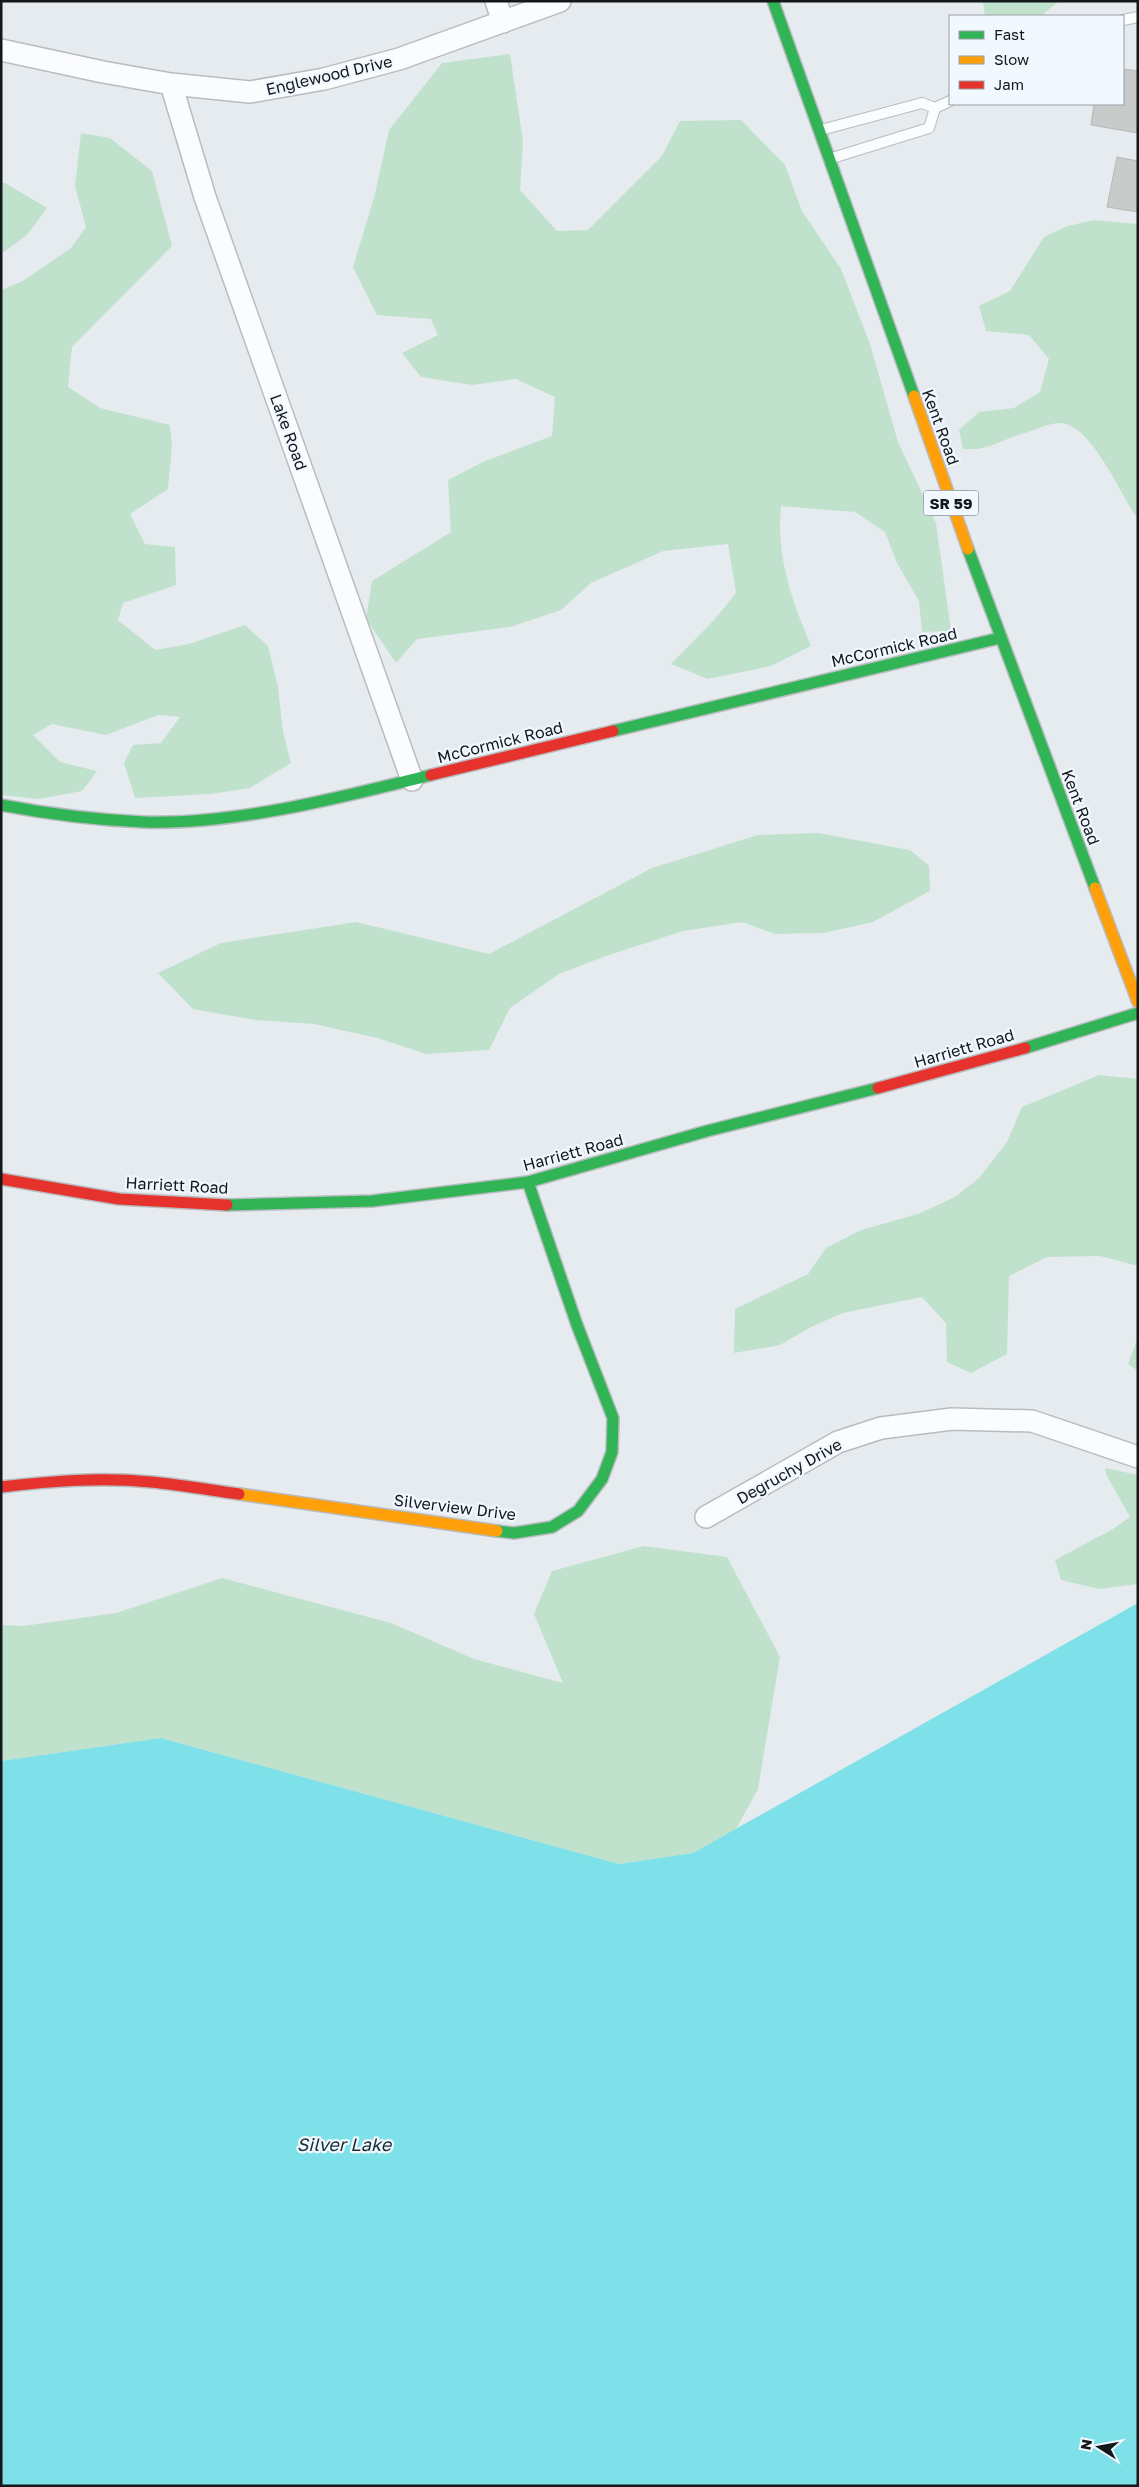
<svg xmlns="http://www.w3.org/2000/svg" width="1139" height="2487" viewBox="0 0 1139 2487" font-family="'Golos Text',sans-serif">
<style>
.green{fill:#c0e2cc}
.water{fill:#7ee0e9}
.building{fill:#c9caca;stroke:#b6b7b7}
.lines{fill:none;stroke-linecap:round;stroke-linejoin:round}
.lane-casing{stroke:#b8bcbf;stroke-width:12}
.street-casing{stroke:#b8bcbf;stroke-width:24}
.fast-casing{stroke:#b8bcbf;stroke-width:14}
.slow-casing{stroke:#b8bcbf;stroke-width:14}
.jam-casing{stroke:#b8bcbf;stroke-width:14}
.lane{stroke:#fbfcfd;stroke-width:10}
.street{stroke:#fbfcfd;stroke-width:21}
.fast{stroke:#30b455;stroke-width:11}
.slow{stroke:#ff9f0a;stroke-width:11}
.jam{stroke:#e5322d;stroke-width:11}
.labels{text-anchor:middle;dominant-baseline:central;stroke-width:4.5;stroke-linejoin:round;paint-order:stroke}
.shield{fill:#f1f8ff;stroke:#575b5f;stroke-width:1}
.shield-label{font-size:15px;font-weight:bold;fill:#15181b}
.street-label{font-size:16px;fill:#15181b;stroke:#f1f8ff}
.water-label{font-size:18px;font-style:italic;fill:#162e30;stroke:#f1f8ff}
</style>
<rect width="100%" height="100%" fill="#e6ebef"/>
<path class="green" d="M983,1H1059L1041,16H985Z
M510,54L523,142L520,190L557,231L588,230L662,156L680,121L741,120L785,165L802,211L841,269L870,344L898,442L936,523L951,631L922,632L919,601L897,563L885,532L855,512L781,506C776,557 792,600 811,646L771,666L708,679L671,664L715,619L736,593L728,544L663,551L591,583L561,610L510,627L417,639L396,663L366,619L372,581L451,532L448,480L485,461L552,436L555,397L516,379L472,385L421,377L402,353L438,335L431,319L377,315L353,267L375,194L389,130L442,63Z
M81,133L110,138L152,171L172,246L72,347L68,387L100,408L170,425L172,446L168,489L130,514L145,544L175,547L176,585L123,603L118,620L155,650L189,644L245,625L268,646L278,687L283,732L291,763L250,788L211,794L135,798L124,763L133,745L161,743L180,717L158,715L106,735L52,724L33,735L60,762L97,771L82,791L39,799L1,795V290L23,281L71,248L86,227L75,186Z
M1,183H5L47,208L27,235L1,254Z
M1094,220L1138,224V519C1121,496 1090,420 1058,423C1046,424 1033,431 1021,434C998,441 988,451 963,449L959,430L979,412L1014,408L1040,392L1049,359L1029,335L986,331L979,306L1010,291L1044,237L1068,226Z
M818,833L910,850L929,866L930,891L873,922L824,933L775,934L742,922L683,931L603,957L559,974L510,1008L489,1050L426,1054L377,1038L314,1024L255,1020L193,1009L158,973L221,943L356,922L489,954L652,868L758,835Z
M1099,1075L1138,1079V1266L1100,1256L1047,1257L1009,1276L1007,1354L971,1373L947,1362L946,1323L922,1297L843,1313L813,1326L780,1345L734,1353L735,1309L808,1274L826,1248L861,1230L918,1214L955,1197L979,1178L1007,1142L1022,1107Z
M1138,1337V1371L1128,1364Z
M1105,1468L1138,1475V1584L1099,1589L1061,1580L1055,1560L1113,1529L1130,1517L1107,1476Z
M644,1546L727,1557L780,1657L758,1789L736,1829L693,1853L619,1864L161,1738L1,1761V1625L23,1626L116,1613L222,1578L391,1623L474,1659L563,1683L534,1614L552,1571Z"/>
<path class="water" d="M1138,1603V2486H1V1761L161,1738L619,1864L693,1853Z"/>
<path class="building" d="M1123,69L1138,71V133L1091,125L1094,104H1123Z
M1117,157L1138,161V212L1107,207Z"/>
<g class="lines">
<g class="lane-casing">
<path id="lane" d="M1123,20L1138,17
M935,108L950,101
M821,130L922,103L935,108L929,128L829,159"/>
</g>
<g class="street-casing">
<path id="street" d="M496,1L503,22
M1,50L103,72L171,84L250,92L324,79L399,59L560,1
M171,84L205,197L412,780
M706,1517L838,1442L881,1428L952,1419L1032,1421L1138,1457"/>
</g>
<g class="fast-casing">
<path id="fast" d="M773,1L914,396
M968,549L1095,888
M613,731L1000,638
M1,805C48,814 96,820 144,822C235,825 343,797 431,775
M1025,1048L1138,1013
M227,1205L372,1201L528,1182L707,1131L878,1088
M497,1531L514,1533L552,1527L578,1511L602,1479L612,1452L613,1418L577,1325L528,1182"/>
</g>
<g class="slow-casing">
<path id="slow" d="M914,396L968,549
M1095,888L1138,1002
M239,1494L497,1531"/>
</g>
<g class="jam-casing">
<path id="jam" d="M431,775L613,731
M878,1088L1025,1048
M1,1179L119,1199L227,1205
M1,1487C51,1481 101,1477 151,1482C181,1485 210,1490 239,1494"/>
</g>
<use href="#lane" class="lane"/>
<use href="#street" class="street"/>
<use href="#fast" class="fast"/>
<use href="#slow" class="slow"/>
<use href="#jam" class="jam"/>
</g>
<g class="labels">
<rect class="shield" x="923.5" y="490.5" width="55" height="25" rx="4"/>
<g class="shield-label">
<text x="951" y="503">SR 59</text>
</g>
<g class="street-label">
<text transform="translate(329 75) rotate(-13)">Englewood Drive</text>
<text transform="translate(941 427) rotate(70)">Kent Road</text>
<text transform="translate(289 432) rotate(70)">Lake Road</text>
<text transform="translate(894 647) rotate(-13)">McCormick Road</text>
<text transform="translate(500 742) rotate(-14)">McCormick Road</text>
<text transform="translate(1081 807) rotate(69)">Kent Road</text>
<text transform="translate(964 1048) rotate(-16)">Harriett Road</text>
<text transform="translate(573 1152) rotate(-15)">Harriett Road</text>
<text transform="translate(177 1185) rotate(3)">Harriett Road</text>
<text transform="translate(789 1471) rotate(-29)">Degruchy Drive</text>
<text transform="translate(455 1507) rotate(7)">Silverview Drive</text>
</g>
<g class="water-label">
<text x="344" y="2144">Silver Lake</text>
</g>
</g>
<rect width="1139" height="2487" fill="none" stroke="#15181b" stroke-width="5"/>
<rect x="949" y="15" width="175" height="90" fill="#f1f8ff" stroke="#999ea4"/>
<rect x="959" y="31" width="25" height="8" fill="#30b455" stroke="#999ea4"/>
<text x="994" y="40" font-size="15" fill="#15181b">Fast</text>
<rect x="959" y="56" width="25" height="8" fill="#ff9f0a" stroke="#999ea4"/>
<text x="994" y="65" font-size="15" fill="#15181b">Slow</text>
<rect x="959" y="81" width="25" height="8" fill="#e5322d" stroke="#999ea4"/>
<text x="994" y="90" font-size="15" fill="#15181b">Jam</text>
<g transform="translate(1099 2447) rotate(281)" stroke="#f1f8ff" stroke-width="4" paint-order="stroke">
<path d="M0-4L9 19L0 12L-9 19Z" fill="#15181b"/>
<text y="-8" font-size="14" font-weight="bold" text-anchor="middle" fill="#15181b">N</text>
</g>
</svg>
